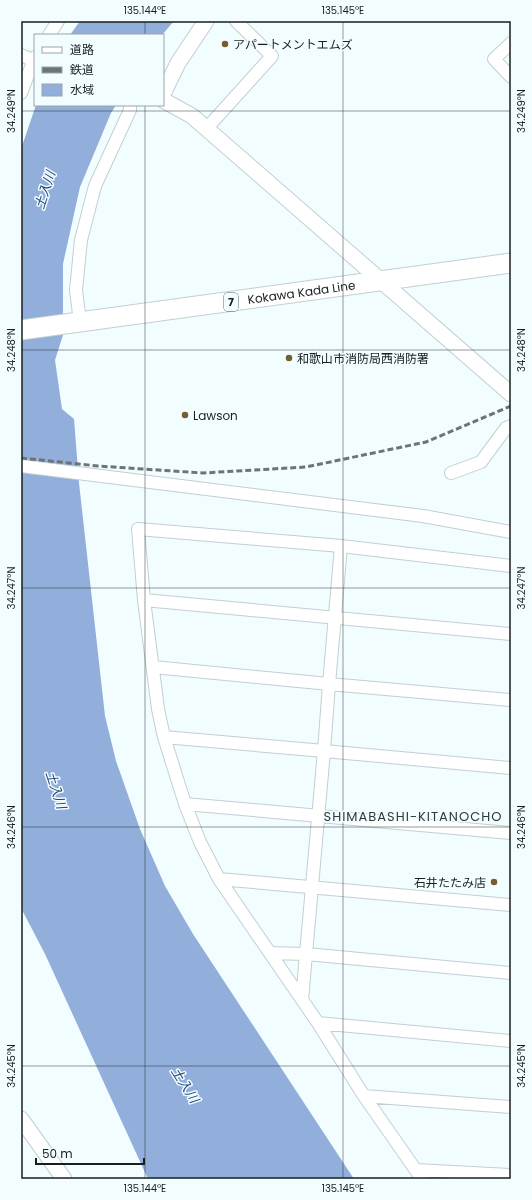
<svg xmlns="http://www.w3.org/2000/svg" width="532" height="1200" viewBox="0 0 532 1200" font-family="Poppins,'Noto Sans JP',sans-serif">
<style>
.water{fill:#92aeda}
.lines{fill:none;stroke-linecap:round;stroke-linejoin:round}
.minor-casing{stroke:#c2cfd1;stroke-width:14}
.tertiary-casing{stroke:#c2cfd1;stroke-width:17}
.primary-casing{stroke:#c2cfd1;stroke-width:21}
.minor{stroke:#fff;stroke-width:12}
.tertiary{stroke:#fff;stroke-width:15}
.primary{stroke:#fff;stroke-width:19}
.rail{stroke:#6d7475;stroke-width:3;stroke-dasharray:6 3;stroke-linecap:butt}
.ticks{fill:none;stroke:#191e1e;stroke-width:1;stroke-opacity:0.45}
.poi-dot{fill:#745e2d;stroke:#f2fdff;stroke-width:1.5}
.labels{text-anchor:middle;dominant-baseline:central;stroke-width:3;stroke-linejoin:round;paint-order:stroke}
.shield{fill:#f2fdff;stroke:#5a6162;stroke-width:1}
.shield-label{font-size:11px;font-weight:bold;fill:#191e1e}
.poi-label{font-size:12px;fill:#191e1e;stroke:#f2fdff;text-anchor:start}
.street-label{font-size:12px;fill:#191e1e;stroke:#f2fdff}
.water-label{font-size:13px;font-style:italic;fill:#21447a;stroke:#f2fdff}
.neighbourhood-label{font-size:13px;letter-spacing:1px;fill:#2e393b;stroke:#f2fdff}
.neatline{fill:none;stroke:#191e1e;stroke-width:1.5}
.ticks-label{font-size:10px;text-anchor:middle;fill:#191e1e}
</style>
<rect width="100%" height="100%" fill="#f2fdff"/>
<path class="water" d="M80,21H174L162,35H70Z
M36,105H116L111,113L80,187L63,264V335L55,360L62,409L74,419L79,483L105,716L116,761L140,829L165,886L193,934L354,1179H148L45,954L21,908V149Z"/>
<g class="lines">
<g class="minor-casing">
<path id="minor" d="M49,35L58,21
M511,43L494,59L511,77
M21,55L35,61
M21,93L35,57
M207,128L272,56L236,21
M80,322L76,290L81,240L95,186L130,110V105
M21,466L423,516L511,532
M451,473L481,462L506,428L511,426
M341,546L138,529L144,600L511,634
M511,566L341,546L329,684L324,751L306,954L511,973
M144,600L158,709L164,737L324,751L511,768
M153,667L329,684L511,700
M164,737L185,804L200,842L219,879L511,905
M185,804L511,833
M219,879L318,1023L364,1096L511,1107
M270,953L306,954L302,1000
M318,1023L511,1041
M364,1096L422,1179
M416,1170L511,1175"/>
</g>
<g class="tertiary-casing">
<path id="tertiary" d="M163,94L178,63L206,21
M163,100L192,116L511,394
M21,1119L64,1179"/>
</g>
<g class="primary-casing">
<g id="primary">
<path id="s1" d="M21,330L511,263"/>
</g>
</g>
<use href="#minor" class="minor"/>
<use href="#tertiary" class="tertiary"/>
<use href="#primary" class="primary"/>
<path class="rail" d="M21,458L98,466L203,473L306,467L426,442L511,406"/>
</g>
<path class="ticks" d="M145,21V35M343,21V1179M145,105V1179M21,111H511M21,350H511M21,588H511M21,827H511M21,1066H511"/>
<g class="poi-dot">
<circle cx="225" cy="44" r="4"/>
<circle cx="289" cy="358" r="4"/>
<circle cx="185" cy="415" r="4"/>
<circle cx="494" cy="882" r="4"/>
</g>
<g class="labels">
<rect class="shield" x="224" y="293" width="14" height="18" rx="3"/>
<g class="shield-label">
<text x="231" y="302">7</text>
</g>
<g class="poi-label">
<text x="233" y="44">アパートメントエムズ</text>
<text x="297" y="358">和歌山市消防局西消防署</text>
<text x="193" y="415">Lawson</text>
<text x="486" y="882" text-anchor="end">石井たたみ店</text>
</g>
<g class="street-label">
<text stroke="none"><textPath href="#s1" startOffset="283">Kokawa Kada Line</textPath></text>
</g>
<g class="water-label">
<text transform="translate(45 190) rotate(-72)">土入川</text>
<text transform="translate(56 790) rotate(72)">土入川</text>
<text transform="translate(185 1085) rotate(58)">土入川</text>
</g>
<g class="neighbourhood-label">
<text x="413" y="816">SHIMABASHI-KITANOCHO</text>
</g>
</g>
<rect width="532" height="1200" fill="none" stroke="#f2fdff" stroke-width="44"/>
<rect x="34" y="34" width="130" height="72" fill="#f2fdff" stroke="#9ba4a5"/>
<rect x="42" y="47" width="20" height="6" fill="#ffffff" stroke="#9ba4a5"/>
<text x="70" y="54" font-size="12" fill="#191e1e">道路</text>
<rect x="42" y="67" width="20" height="6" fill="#6d7475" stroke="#9ba4a5"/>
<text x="70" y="74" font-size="12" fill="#191e1e">鉄道</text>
<rect x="42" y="84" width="20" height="12" fill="#92aeda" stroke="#9ba4a5"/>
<text x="70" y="94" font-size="12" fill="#191e1e">水域</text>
<path d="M36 1158v6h108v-6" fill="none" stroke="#191e1e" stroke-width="2"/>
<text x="42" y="1158" font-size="12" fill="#191e1e" stroke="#f2fdff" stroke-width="3" paint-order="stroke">50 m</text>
<rect x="22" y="22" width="488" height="1156" class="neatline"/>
<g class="ticks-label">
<text x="145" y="14">135.144°E</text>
<text x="343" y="14">135.145°E</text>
<text transform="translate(11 111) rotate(-90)" y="4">34.249°N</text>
<text transform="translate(521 111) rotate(-90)" y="4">34.249°N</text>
<text transform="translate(11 350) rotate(-90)" y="4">34.248°N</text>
<text transform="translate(521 350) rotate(-90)" y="4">34.248°N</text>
<text transform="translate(11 588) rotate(-90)" y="4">34.247°N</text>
<text transform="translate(521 588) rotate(-90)" y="4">34.247°N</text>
<text transform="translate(11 827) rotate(-90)" y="4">34.246°N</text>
<text transform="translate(521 827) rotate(-90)" y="4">34.246°N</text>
<text transform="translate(11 1066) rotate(-90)" y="4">34.245°N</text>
<text transform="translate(521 1066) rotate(-90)" y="4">34.245°N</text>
<text x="145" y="1192">135.144°E</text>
<text x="343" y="1192">135.145°E</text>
</g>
</svg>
